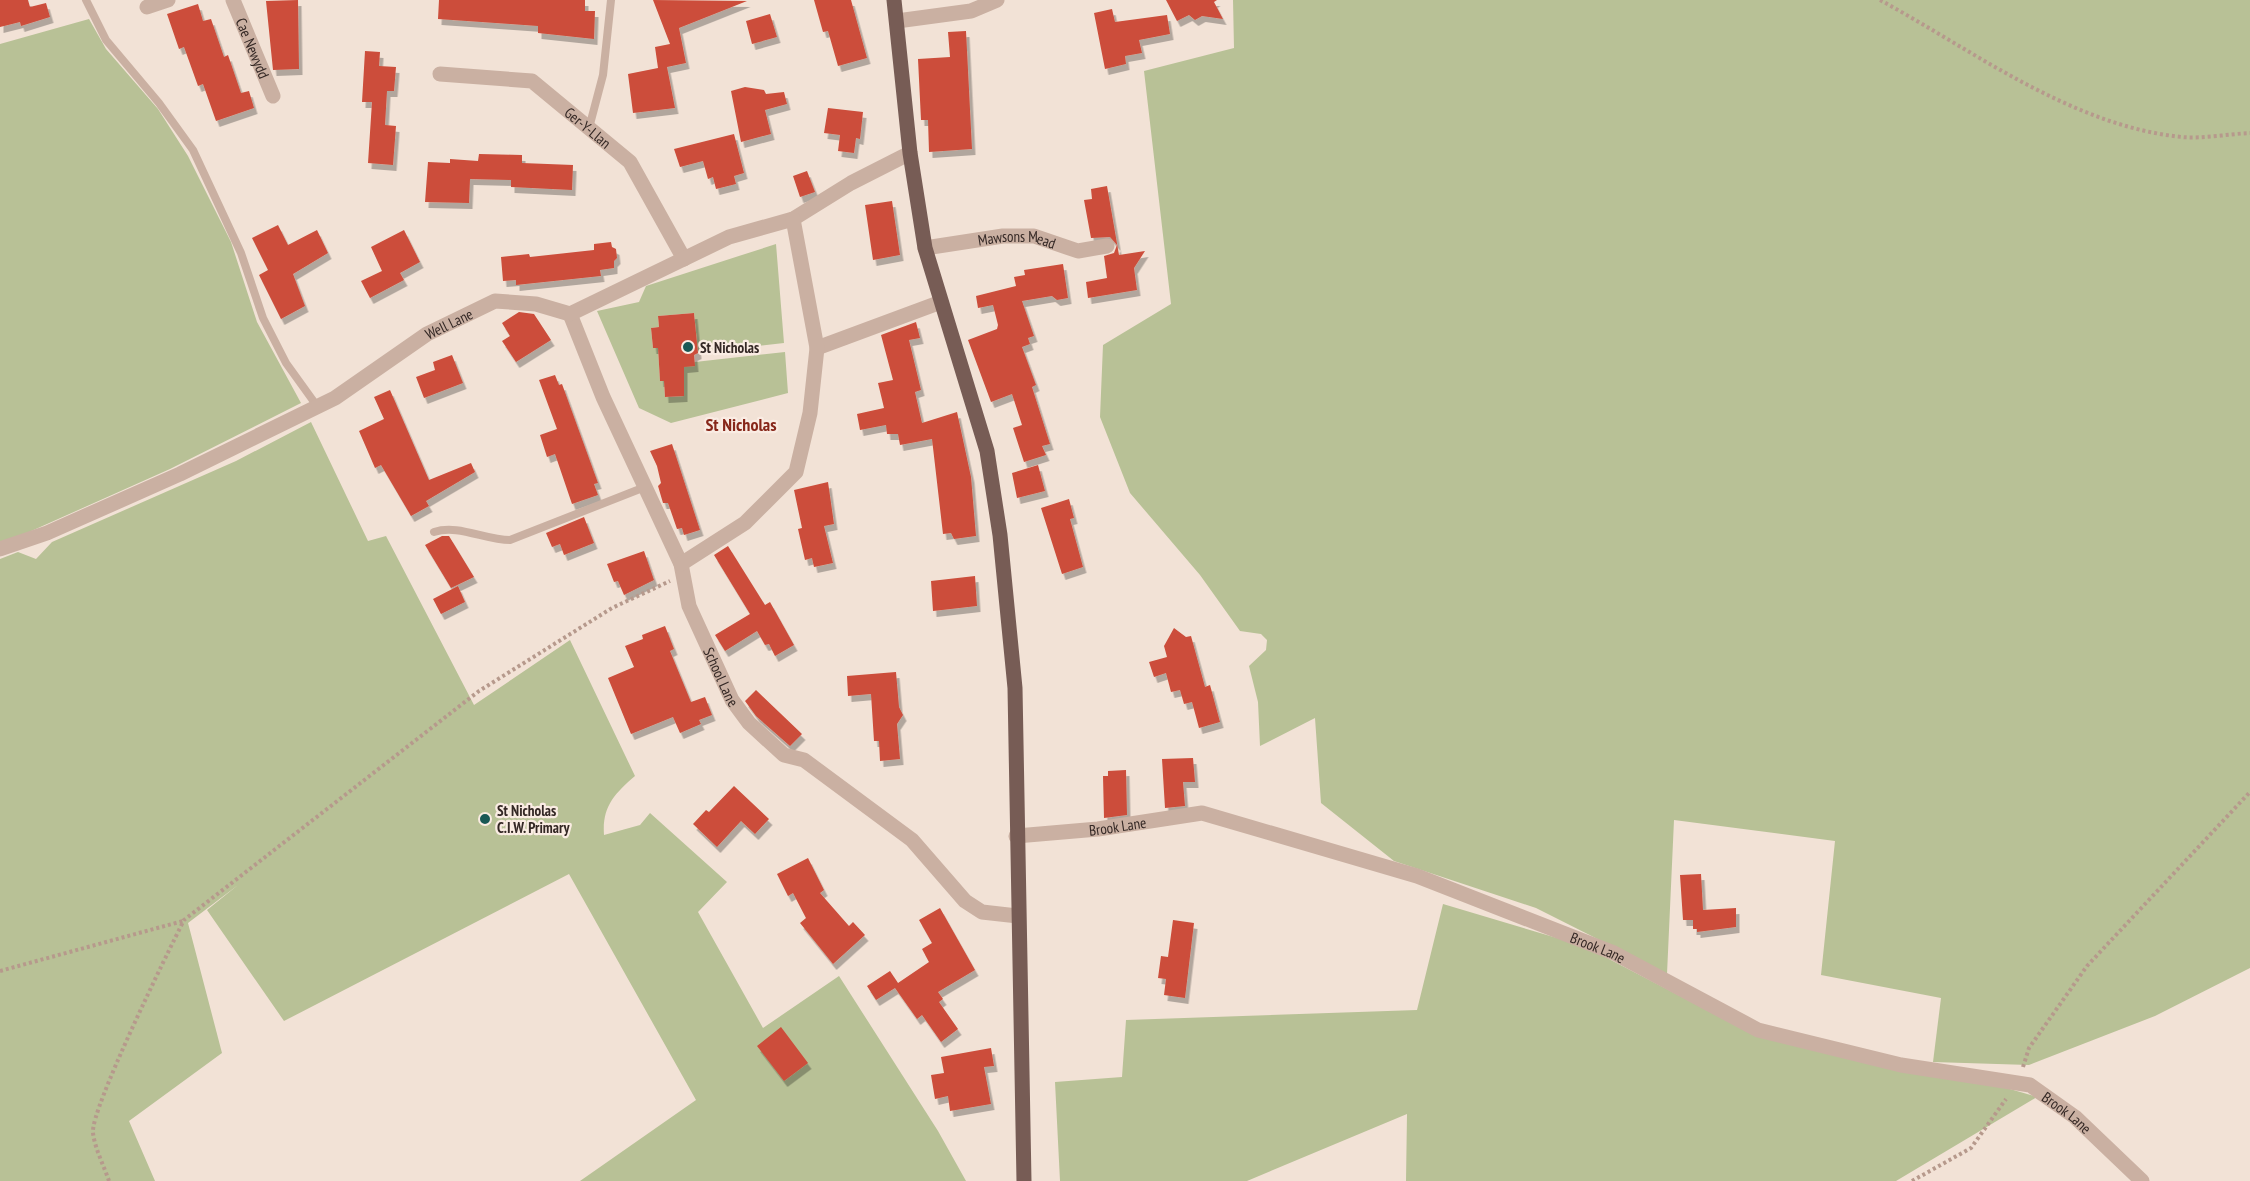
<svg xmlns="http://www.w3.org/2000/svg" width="2250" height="1181" viewBox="0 0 2250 1181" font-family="'PT Sans Narrow',sans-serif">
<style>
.green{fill:#b8c196}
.building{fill:#cc4d3a;filter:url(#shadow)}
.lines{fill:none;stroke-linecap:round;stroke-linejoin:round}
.path{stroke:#b6998c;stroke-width:4;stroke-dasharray:3 3;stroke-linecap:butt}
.lane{stroke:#cab0a2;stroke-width:8}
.street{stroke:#cab0a2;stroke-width:15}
.primary{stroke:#775c55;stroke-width:15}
.poi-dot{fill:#195855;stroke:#faece3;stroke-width:2}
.labels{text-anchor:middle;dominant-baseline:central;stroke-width:4.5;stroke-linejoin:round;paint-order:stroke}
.street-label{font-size:15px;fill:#342825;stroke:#faece3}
.poi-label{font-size:15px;font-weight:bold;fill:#342825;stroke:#faece3;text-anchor:start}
.quarter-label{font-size:18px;font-weight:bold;fill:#87271a;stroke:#faece3}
</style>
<defs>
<filter id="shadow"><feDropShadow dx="3.5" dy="6" stdDeviation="0" flood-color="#0004"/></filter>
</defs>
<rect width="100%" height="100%" fill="#f2e2d6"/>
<path class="green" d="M1233,0H2250V968L2155,1016L2029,1065L1933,1062L1941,998L1821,975L1835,841L1674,820L1667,974L1536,908L1394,861L1321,803L1315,718L1260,746L1258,702L1249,666L1266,650L1267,640L1261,634L1240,631L1200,575L1130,493L1100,417L1103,345L1171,304L1144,71L1234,48Z
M89,19L106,49L158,109L188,156L231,242L257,322L301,403L170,469L0,545V44Z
M776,244L784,343L698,353L694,313L658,316L659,327L651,328L653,348H658L660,381H664L665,397L684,396V367L695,362L785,352L788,393L671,423L639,408L597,311L639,302L646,286Z
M311,422L368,541L386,536L474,705L570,640L635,776C614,794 602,807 604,835L640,825L650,813L727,882L698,912L763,1028L839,976L938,1131L966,1181H580L696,1100L569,874L284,1021L207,910L238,885L188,923L222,1053L129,1121L155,1181H0V559L18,552L36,559L52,542L236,461Z
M1443,904L1584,946L1755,1035L2003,1087L2037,1097L1896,1181H1406L1407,1114L1247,1181H1060L1055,1082L1122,1077L1126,1020L1417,1010Z"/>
<path class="building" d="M0,0H28L30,7L46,3L50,17L21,26L20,22L0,27Z
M298,0L299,69L273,70L266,1Z
M439,0H585V11H595L594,39L538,33V26L438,19Z
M653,0L747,1L679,28L686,63L667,67L675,108L633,113L628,74L658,68L655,47L670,44Z
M814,0H851L867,58L838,66L828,31L823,32Z
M1166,0H1217L1214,2L1223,19L1202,16L1195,20L1189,15L1177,21Z
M198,4L203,21L211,19L224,57L228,55L241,93L249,91L254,108L216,121L203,84L198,86L184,47L179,49L167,14Z
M1112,9L1115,22L1167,15L1170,34L1139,40L1142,53L1125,56L1126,64L1105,69L1094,13Z
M770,14L777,37L752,44L746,21Z
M966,31L972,149L929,152L928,120H921L918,59L950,57L948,32Z
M365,51L380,52L379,66L396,67L394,91H387L385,125L396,126L393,165L368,163L372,102H362Z
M745,87L764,90L766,94L784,92L787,104L765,110L771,134L741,142L731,91Z
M828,108L863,112L860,139L856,138L854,153L838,151L840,135L824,133Z
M734,134L744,173L734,176L736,184L716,189L713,177L708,179L703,161L680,167L674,149Z
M479,154L522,155V163L573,165L572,190L511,187V180L470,179L469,203L425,202L428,162L450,163V159L478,161Z
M807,171L815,192L800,197L793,176Z
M1107,186L1119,255L1145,251L1134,268L1137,290L1088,298L1086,282L1107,278L1104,256L1114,253L1117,245L1110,237L1091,238L1084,200L1092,199L1091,189Z
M892,201L900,255L873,260L865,205Z
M278,225L288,245L317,230L328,253L293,274L305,306L281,319L259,275L268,270L252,238Z
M404,230L420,262L400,273L404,280L370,298L361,281L382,271L371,247Z
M611,242L612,247L616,249L617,258L614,261V268L600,270L601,276L516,285V280L503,281L501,257L529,254L530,257L594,250V244Z
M1063,264L1068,298L1057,300L1052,296L1022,301L1034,336L1028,338L1030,344L1022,347L1036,385L1032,387L1050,444L1042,446L1046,455L1024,462L1013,428L1022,425L1012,394L991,402L968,340L997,329L998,325L993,305L978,308L976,296L1016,286L1014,277L1025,275L1024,270Z
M519,312L534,314L551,340L516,362L502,341L510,336L502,323Z
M694,313L698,353L694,355L695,366L684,367V396L665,397L664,381H660L658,348H653L651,328L659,327L658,316Z
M916,322L920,338L909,340L921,390L915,392L922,423L957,412L971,477L976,536L954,539L951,533L943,534L932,439L900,445L898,434H887L886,425L860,430L857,414L884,408L878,383L893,380L881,335Z
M452,355L463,383L424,398L416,377L435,370L433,362Z
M555,375L559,385L562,384L598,483L594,484L598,495L572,504L555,454L547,457L540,435L557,429L539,380Z
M390,390L429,480L471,463L475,472L426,501L429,506L411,516L381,465L375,468L359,431L384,419L374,397Z
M672,444L700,530L684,535L682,528L677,529L668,503H663L658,486L661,483L657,466L650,451Z
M1038,465L1045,491L1017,498L1012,473Z
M828,482L834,524L824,526L833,563L814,567L812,558L805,560L798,529L802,528L794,490Z
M1069,499L1074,518L1070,519L1083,567L1062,574L1041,508Z
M584,517L594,543L564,555L560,544L552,547L546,533Z
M442,536H449L474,577L451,588L425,545Z
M728,546L765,605L770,602L794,645L775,656L769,644L765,645L757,631L725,651L715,635L750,614L714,555Z
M644,551L654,580L624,595L618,581L614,582L607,564Z
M975,576L977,606L933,611L931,581Z
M458,586L465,602L441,614L433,599Z
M665,626L674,649L670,651L691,702L705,697L712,715L699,720L701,724L680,733L673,717L631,734L608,678L634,667L625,646L643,639L642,635Z
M1174,628L1186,637L1191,636L1205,687L1210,685L1220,722L1199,728L1192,702L1184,704L1180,690L1171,692L1166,673L1154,677L1149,662L1167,657L1164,646Z
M896,672L899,707L903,715L897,724L900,759L880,761L879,741H874L871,694L848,696L847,676Z
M756,690L802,734L790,746L756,716L745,701Z
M1193,758L1195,782H1183L1185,806L1165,808L1162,759Z
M1126,770L1127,815L1104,818L1103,776H1108V771Z
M734,786L769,819L755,834L741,821L717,847L693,824L706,810L709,812Z
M808,858L824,890L820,893L849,926L853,922L865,935L833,964L800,923L806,918L793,893L788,896L777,874Z
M1701,874L1703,910L1736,908V927L1697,932V929H1693V920H1683L1680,875Z
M940,908L975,970L938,992L943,999L939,1002L958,1029L941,1042L922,1015L917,1019L895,988L876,1000L867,986L890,971L898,983L929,962L922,949L932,943L919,920Z
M1173,920L1194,923L1185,998L1164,995L1166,979L1158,978L1161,956L1168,957Z
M781,1027L808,1063L784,1081L757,1046Z
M991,1048L994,1066L984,1067L991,1104L950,1111L948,1096L935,1099L931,1075L944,1073L941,1057Z"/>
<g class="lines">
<path class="path" d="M1880,0C1974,51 2072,126 2182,137C2203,139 2228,134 2250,133
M0,971L183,921
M2023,1067L2029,1048L2087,966L2250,792
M109,1181C104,1166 95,1149 93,1133C90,1110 169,950 184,920L479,691L612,608L670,581
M1912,1181L1971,1148L2006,1099"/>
<path class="lane" d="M86,0L106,40L159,103L193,150L241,253L263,318L286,363L317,406
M589,128L603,75L611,0
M434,532C458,524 485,540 510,540L645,487"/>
<g class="street">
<path id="s1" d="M233,0L273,96"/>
<path d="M147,7L168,0"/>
<path d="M897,21L971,11L997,0"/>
<path id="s2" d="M440,74L532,81L630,162L684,259"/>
<path id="s3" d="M925,248L1003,236H1034L1078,251L1107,246"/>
<path id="s4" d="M570,314L603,397L681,564L689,606L732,700L749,723L784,755L804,760L912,840L965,901L982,912L1018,916"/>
<path d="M817,348L941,302"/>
<path id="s5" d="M0,549L47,533L180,474L335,398L427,334L495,301L536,304L570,314L729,237L793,219L851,183L910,153"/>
<path d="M681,564L745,523L796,472L810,413L817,348L793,219"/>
<path id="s6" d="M1016,836L1098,829L1202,813L1417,876L1614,953L1758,1030L1901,1065L2030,1085L2075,1117L2142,1181"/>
</g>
<path class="primary" d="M894,0L910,153L925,248L987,451L1000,535L1015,688L1024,1181"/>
</g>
<g class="poi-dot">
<circle cx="688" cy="347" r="6"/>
<circle cx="485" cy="819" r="6"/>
</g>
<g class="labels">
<g class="street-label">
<text stroke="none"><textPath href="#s1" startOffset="52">Cae Newydd</textPath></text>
<text stroke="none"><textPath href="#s2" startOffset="165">Ger-Y-Llan</textPath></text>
<text stroke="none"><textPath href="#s3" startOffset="93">Mawsons Mead</textPath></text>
<text stroke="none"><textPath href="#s5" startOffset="504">Well Lane</textPath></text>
<text stroke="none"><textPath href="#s4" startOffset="394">School Lane</textPath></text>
<text stroke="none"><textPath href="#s6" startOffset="102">Brook Lane</textPath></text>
<text stroke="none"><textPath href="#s6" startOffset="606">Brook Lane</textPath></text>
<text stroke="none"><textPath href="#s6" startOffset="1110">Brook Lane</textPath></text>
</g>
<g class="poi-label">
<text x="700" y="347">St Nicholas</text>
<text x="497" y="810">St Nicholas<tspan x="497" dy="17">C.I.W. Primary</tspan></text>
</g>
<g class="quarter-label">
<text x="741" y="424">St Nicholas</text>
</g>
</g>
</svg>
